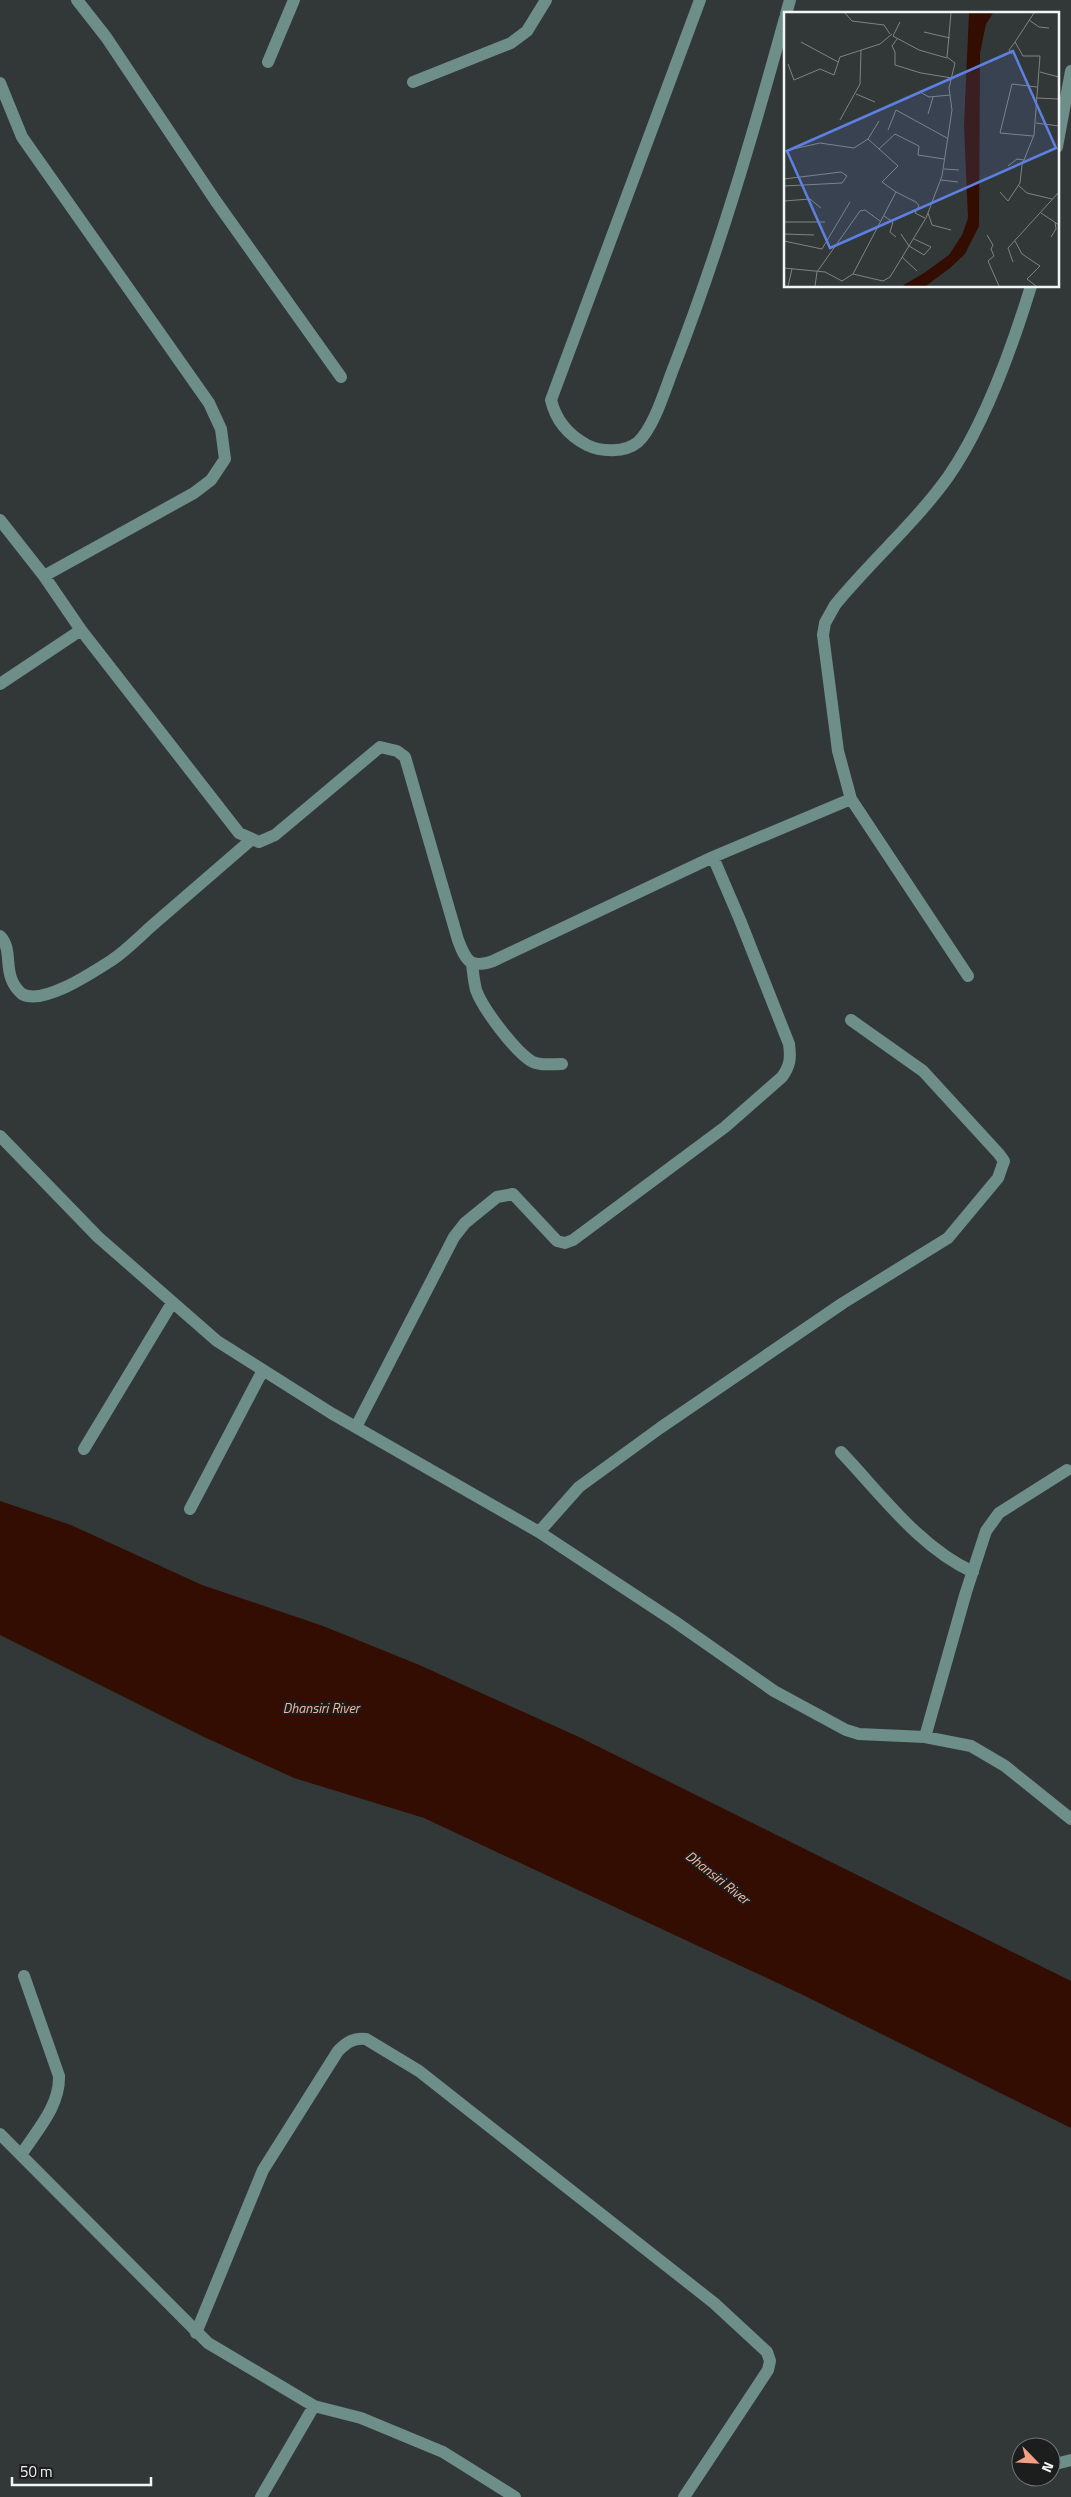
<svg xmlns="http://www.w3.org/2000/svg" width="1071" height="2497" viewBox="0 0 1071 2497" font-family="'Titillium Web',sans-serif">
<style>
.water{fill:#330d01}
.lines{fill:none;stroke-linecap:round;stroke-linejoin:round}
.minor{stroke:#6e8e8a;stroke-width:12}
.labels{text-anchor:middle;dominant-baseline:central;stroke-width:4;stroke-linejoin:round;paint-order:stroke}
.water-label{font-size:14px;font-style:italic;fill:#fdb69e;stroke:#1c1e1e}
.inset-river{fill:none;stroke:#330d01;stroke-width:2.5}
.inset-road{fill:none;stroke:#7f8483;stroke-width:1}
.view{fill:#5d80e1;fill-opacity:0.15;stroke:#5d80e1;stroke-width:2.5}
.inset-edge{fill:none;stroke:#f2f5f5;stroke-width:2.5}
</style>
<rect width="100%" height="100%" fill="#323837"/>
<path class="water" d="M0,1501L71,1525L202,1585L323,1626L417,1664L579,1737L1071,1981V2128L803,1995L424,1818L294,1778L204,1737L0,1635Z"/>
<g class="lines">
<path class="minor" d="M77,0L106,37L215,200L341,377
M700,0L551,400C556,421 568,435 587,445C601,452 625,453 638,442C655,426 666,386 675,364C719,251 753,134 785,18
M786,14L790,0
M268,62L294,0
M413,82L511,43L527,31L546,0
M0,83L22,137L209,403L221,429L225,459L211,480L194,493L44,576
M1057,147L1071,71
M0,520L44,576L81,630L239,833L259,842L275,835L380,747L397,751L405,757L458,940C466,961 470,969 493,961L713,857L851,799
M0,684L81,630
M0,936C15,951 0,975 22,994C43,1006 93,972 112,960C127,950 141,935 155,923C187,895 219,868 251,840
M472,964C473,972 474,982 476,990C483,1009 514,1050 531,1061C539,1066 552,1064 562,1064
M968,976L851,799L838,751L823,635L825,623L835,605C871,561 915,523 948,477C985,424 1012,348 1031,286
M0,1136L98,1237L217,1341L331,1413L539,1532L674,1621L774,1691L846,1730L859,1734L925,1737L971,1746L1005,1766L1071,1819
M356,1427L454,1237L465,1223L497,1197L513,1194L557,1241L565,1243L573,1240L725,1127L782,1077C790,1066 791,1058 789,1044L740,920L713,857
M84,1449L172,1303
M841,1452C881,1494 919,1547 973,1572
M190,1509L263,1370
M539,1532L579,1487L660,1428L843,1303L948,1238L998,1178L1004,1161L999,1154L923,1071L851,1020
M925,1737L966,1592L986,1531L999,1513L1067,1470
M0,2134L208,2343L314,2406L361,2418L443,2452L515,2497
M21,2155C37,2130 60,2106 59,2076L24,1976
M196,2333L263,2170L338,2051C347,2042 353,2038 366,2039L419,2071L714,2303L767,2352L770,2361L768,2370L684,2497
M1051,2465L1071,2460
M261,2497L314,2406"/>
</g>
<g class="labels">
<g class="water-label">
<text x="321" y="1707">Dhansiri River</text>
<text transform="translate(718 1877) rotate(38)">Dhansiri River</text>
</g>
</g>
<g transform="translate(784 12)">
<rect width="275" height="275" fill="#323837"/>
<path d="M185,1H209L202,12L196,41L195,214L181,242L166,256L142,274H122L165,243L178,223L184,206L180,114Z" fill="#330d01"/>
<path class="inset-river" d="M120,274L141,262"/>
<path class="inset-road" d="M61,1L68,9L100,13L106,22M245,8L255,15L265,16M116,10L109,24L135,38L163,46M140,20L166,26M113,27L108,34L111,40V53L137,61L168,66M17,30L54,50M228,42L225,38L231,30M4,52L10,68L36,57L50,63L56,45L96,32L108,22M256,60L275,65M136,80L145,85L166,83M72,82L91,90M252,86L275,87M144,102L149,85M56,108L76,72L77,38M252,111L275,114M104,118L112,98L163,126M249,124L216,121L228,72L253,75M95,137L111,122L135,134L134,143L160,147M0,139L36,131L70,136L84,127L95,109M224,154L233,147L240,148M160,157L175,158M0,167L57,160L63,164L58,171L0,174M157,168L174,170M234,173L243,181L268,187M112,180L132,190L135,194L131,201L141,206M216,180L224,189L236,171L238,153L250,123L256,44H239L231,30L250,1M0,189L26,187L37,196M144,201L148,213L167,218M257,201L275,213M100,204L109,210L106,220L112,225M0,210H41M0,222L30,223M117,222L125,234L140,243L147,235L130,227M203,223L209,233L207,237L210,244L204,249L215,274M267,225L272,217L271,210M0,229L38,237L66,190M231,229L238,242L256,254L243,267L252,274M118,245L133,259M229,250L224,236L275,180M0,256L41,260L58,269L69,262L99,269L106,265L142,206L158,164L168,98L165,76L171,51L163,45L167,1M69,262L112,180L98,170L114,154L84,127M4,274L8,257M31,274L33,260L76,199L81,198L96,209"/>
<path class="view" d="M229,39L272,136L46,236L3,139Z"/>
<rect width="275" height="275" class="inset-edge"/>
</g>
<g transform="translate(1036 2462) rotate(114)"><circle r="24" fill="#1c1e1e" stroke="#727474"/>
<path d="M0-4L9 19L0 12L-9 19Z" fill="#f39f82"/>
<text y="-8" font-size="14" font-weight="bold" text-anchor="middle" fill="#f2f5f5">N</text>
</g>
<path d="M12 2477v8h139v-8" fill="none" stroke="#f2f5f5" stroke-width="2.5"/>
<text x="20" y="2477" font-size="15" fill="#f2f5f5" stroke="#1c1e1e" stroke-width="4" paint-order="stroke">50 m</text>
</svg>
